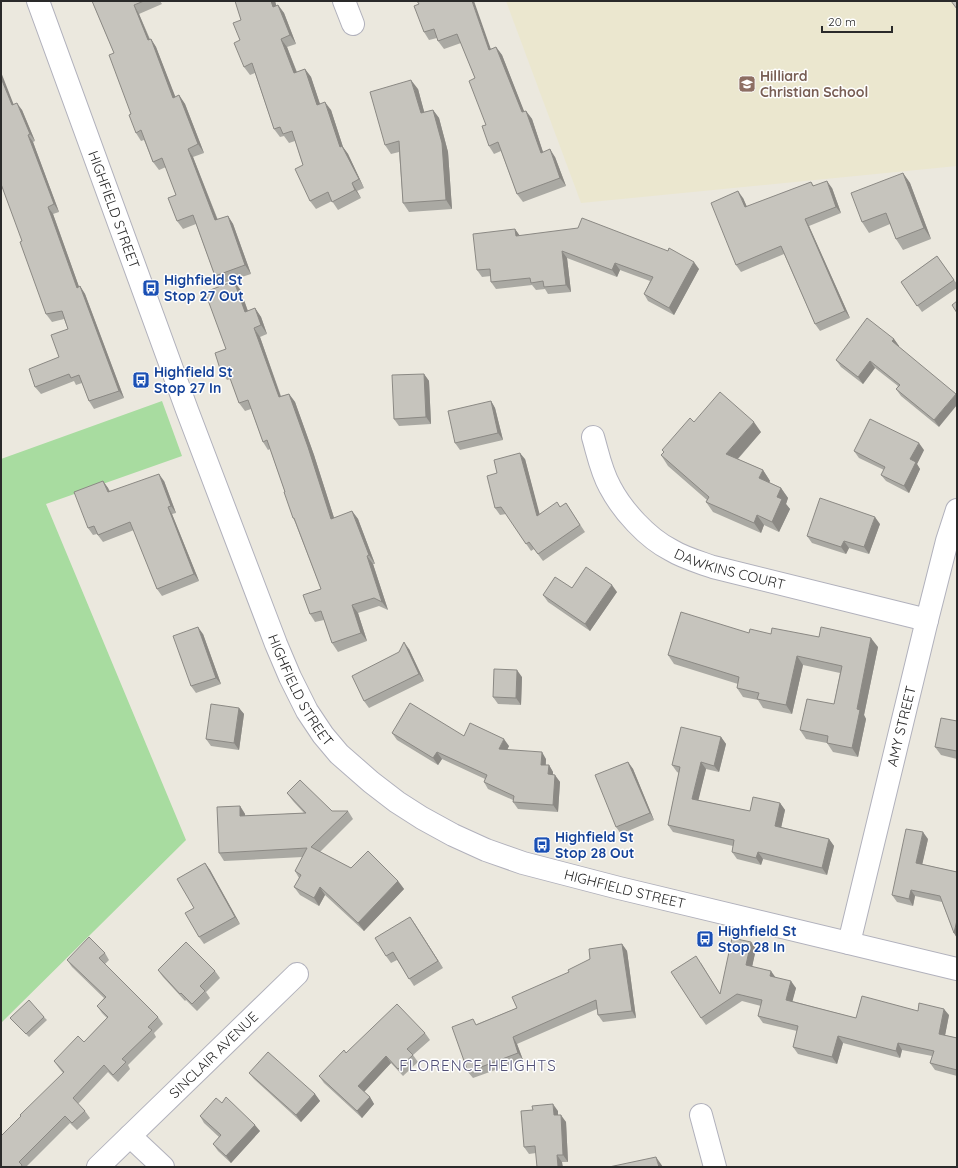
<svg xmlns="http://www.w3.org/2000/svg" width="958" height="1168" viewBox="0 0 958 1168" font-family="Quicksand,sans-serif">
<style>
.education{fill:#ebe7cf}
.green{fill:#a8dca0}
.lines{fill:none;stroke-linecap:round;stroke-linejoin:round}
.street-casing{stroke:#b1b1bc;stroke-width:24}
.street{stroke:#fff;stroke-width:22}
.wall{fill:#aaa9a3}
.shaded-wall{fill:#8b8984}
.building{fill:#c6c4bd;stroke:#8b8984}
.labels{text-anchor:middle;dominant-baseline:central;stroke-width:3;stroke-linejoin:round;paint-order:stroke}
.education-label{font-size:14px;font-weight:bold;fill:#785e54;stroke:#fff;text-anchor:start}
.street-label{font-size:14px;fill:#2a2a2a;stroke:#fff}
.transit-label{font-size:14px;font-weight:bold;fill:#164399;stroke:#fff;text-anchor:start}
.neighbourhood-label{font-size:15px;letter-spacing:1px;fill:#504f76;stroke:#fff}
</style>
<rect width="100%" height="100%" fill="#ebe8de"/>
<path class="education" d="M506,1H957V166L581,203Z"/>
<path class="green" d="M162,401L182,456L46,504L186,840L1,1023V459Z"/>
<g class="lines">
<g class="street-casing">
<g id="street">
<path id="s1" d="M38,1L187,410L276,644L290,677L307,711L323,735L339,754L371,782L397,802L422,818L453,835L486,850L523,863L619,888L957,969"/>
<path d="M344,1L353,24"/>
<path id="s2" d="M593,437C598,454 601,471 610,487C622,510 647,538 671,550C684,558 699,562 713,567L927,620"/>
<path id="s3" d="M849,943L927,620L947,541L957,510"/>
<path d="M701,1115L715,1167"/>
<path d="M130,1136L163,1167"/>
<path id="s4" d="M98,1167L297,974"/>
</g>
</g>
<use href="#street" class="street"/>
</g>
<path class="wall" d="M92,1H160L162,4L139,14L150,39H151L156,47L175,97L179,95L185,104L204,153L193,157L218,220L228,216L233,224L251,274L220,284L215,276L196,224L183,229L177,221L176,195L166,167L159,170L153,162L144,140L141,141L136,133L114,53Z
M235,1H275L276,6L278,5L284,13L296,44L287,47L297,72L305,69L311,77L320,104L331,110L343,147L348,154L364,188L357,191L361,198L338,210L332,201L316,209L310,201L303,165L295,141L289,143L284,136L280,137L274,129L255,73L250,75L244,67L240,40L241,20Z
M419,4L491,49L496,47L502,55L524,112L526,111L532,119L543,152L555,157L566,186L523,202L517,194L501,151L494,154L489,146L486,125L475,78L461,43L444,49L438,41L437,38L429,40L424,32Z
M418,89L424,112L433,110L439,118L448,152L452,209L409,212L403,203L399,152L391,154L385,145Z
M14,104L22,110L35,141L33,142L59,212L53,214L79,287L80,286L85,294L124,398L94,409L89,401L82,383L76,385L74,381L41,394L35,387L59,357L68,329L64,319L52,322L46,314L22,241Z
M903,173L910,183L931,239L903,250L896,239L890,224L869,233L862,222Z
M811,182L814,186L832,188L841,213L809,226L850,318L820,331L815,324L784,254L741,272L736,265L743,198L747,207Z
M515,229L519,235L699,269L674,315L648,301L644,294L650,281L620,270L617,277L567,258L571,292L548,294L545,289L536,290L532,285L496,289L491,282V276L482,277L477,270Z
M937,256L957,284V288L922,312L901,282Z
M240,289L248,311L255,308L261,317L267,334L260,337L281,396L289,394L295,402L314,455L334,518L352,511L358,519L375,564H373L388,610L379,606L358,613L367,641L338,652L332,643L324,620L315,622L310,614L321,589L295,522L293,518L285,492L270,449L268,450L263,442L251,409L245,411L239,403L231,379L227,380L221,372Z
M894,339L899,346V347L939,427L901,396L896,389L898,386L875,368L863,384L841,367L836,360Z
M424,374L429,381L431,424L399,426L394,419Z
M491,401L495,408L503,440L460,450L455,443Z
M694,422L761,432L738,459L763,470L770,481L769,482L781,488L788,498L786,504L790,509L779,532L764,525L761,533L713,512L706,502L707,500L668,466L661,455L664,452L662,450Z
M924,450L917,464L920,469L909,493L886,481L881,475L884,470L859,458L854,451Z
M525,459L539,514L560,507L566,503L585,532L543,561L534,549L531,551L506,514L500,515L495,508L497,473Z
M103,481L108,488L110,491L164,481L176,513L172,514L199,581L162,596L157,589L134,530L103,542L97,534L93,535L88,528Z
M880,524L869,554L849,548L846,554L812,543L807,536Z
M617,592L590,631L548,602L543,595Z
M749,633L771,634L819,637L878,647L864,715L866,719L858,757L833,752L827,743L806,739L800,730L834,704L840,673L803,665L792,714L763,708L758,700L743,697L737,688L738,684L674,664L668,655Z
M203,634L221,684L196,693L191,686Z
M409,649L424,681L369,708L364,701Z
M522,677L521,705L498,704L493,697Z
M239,708L244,714L239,750L211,746L206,739Z
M957,721V759L941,755L935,747Z
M392,733L464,736L509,746L507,750L546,759V765H549L553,772V774L560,782L558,812L518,809L513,802V800L488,789L484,782L485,779L442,759L438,765L397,740Z
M721,737L726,744L719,772L706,769L698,800L750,811L780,803L785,810L781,827L829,839L834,846L827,875L763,859L761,865L737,859L732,852L733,846L673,832L668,825L679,773L677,772L672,765Z
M628,762L633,769L654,820L621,834L616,827Z
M287,793L332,811H348L353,819L320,852L351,868L398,881L404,889L364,931L325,895L319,906L300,895L294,887L299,878L295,871L303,857L224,861L219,853L240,806L245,814V816L304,813L293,801Z
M928,839L922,864L957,872V938L954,933L942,902L915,896L913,906L897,902L892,895Z
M205,863L210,870L240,924L204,944L199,937L194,908Z
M410,917L443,968L414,986L397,960L391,963L386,956Z
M751,942L756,949L752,966L796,988L792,1001L856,1018L918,1011L949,1015L945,1035L957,1038V1076L935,1070L930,1063L932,1056L902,1050L900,1058L843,1043L837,1064L798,1054L793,1047L797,1031L763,1023L758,1016L761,1006L742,1001L706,1025L701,1018V963L720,994Z
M622,944L627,951L636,1018L603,1022L598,1015L597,1009L517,1044L523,1060L473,1078L468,1072L477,1024L517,1008L569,972L590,959Z
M105,953L109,960L105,964L158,1017L163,1024L154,1033L156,1037L128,1065L130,1069L118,1082L108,1072L78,1104L85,1111L90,1118L77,1130L70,1123L26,1167H1L63,1073L59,1068L54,1061L84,1042L107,1018L102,1013L97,1006L104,998L72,967L67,960Z
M158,970L215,971L220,978L206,992L210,998L197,1011L186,1000L185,1001L163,977Z
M44,1017L47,1020L29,1037L10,1018Z
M425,1033L430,1040L413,1055L418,1062L403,1076L391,1063L364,1092L370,1097L374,1104L362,1118L324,1083L319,1076L346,1053Z
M249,1073L315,1094L320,1101L301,1122L254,1079Z
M222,1103L260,1131L231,1163L218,1151L213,1144L219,1137L204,1123L200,1116Z
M558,1111V1115L566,1122L568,1162H562L536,1153L529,1154L524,1147Z"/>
<path class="shaded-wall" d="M271,1H275L279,15L273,7Z
M472,1H474L494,58L489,50Z
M134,5L139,14L153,48L148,40Z
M278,5L284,13L296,44L290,35Z
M151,39L156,47L179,106L173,98Z
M281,39L287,47L300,81L294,73Z
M496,47L502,55L528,121L522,112Z
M305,69L311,77L323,113L317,105Z
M1,72L17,113L12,105L1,78Z
M411,80L418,89L427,122L421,113Z
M179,95L185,104L204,153L198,144Z
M325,102L331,110L343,147L348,154L364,188L359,179L340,147Z
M17,103L22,110L35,141L30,134Z
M433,110L439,118L448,152L452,209L446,200Z
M526,111L532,119L546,161L541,153Z
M28,135L33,142L59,212L54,204Z
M188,149L193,157L221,229L215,220Z
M550,149L555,157L566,186L560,178Z
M903,173L910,183L931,239L924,228Z
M827,181L832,188L841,213L836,207Z
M352,183L357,191L361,198L355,190Z
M738,191L743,198L750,214L745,207Z
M48,207L53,214L82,295L77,288Z
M228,216L233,224L251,274L245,265Z
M805,219L809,226L850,318L845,311Z
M515,229L520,236H516Z
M562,251L567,258L571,292L566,285Z
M694,262L699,269L674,315L669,308Z
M615,263L620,270L617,277L612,270Z
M234,281L240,289L251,320L245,312Z
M80,286L85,294L124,398L119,391Z
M255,308L261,317L267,334L261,325Z
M254,328L260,337L284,406L279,397Z
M894,339L899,346L897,348L892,341Z
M870,361L875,368L863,384L858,377Z
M424,374L429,381L431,424L426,417Z
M289,394L295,402L314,455L337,527L331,519Z
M956,394L957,395V405L939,427L934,420Z
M491,401L495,408L503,440L498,433Z
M754,422L761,432L733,464L726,454Z
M919,443L924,450L917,464L920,469L909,493L904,486L910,459Z
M520,453L525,459L542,523L537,516Z
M763,470L770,481L766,488L759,478Z
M159,474L164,481L176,513L171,506Z
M103,481L108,488L112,499L108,492Z
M781,488L788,498L786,504L790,509L779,532L772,522L777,497Z
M168,507L172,514L199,581L194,574Z
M352,511L358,519L375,564L369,555Z
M757,515L764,525L761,533L754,523Z
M875,517L880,524L869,554L864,547Z
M844,541L849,548L846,554L841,547Z
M367,556L373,564L388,610L382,602Z
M612,585L617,592L590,631L585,624Z
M352,605L358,613L367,641L361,633Z
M198,627L203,634L221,684L216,678Z
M871,638L878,647L864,715L866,719L858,757L852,748L857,709Z
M404,642L409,649L424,681L419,674Z
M797,656L803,665L792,714L786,705Z
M517,670L522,677L521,705L516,698Z
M239,708L244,714L239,750L234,743Z
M721,737L726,744L719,772L714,766Z
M504,739L509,746L504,756L499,749Z
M437,752L442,759L438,765L433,758Z
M542,752L546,759L545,772L541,765Z
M628,762L633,769L654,820L650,813Z
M701,762L706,769L697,806L692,799Z
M549,765L553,772V781L548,774Z
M555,775L560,782L558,812L553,805Z
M780,803L785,810L780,833L775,826Z
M240,806L245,814L246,824L240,816Z
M923,832L928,839L921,870L916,863Z
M829,839L834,846L827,875L822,868Z
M758,852L763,859L761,865L756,858Z
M205,863L210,870L240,924L235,917Z
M398,881L404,889L364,931L358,923Z
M320,887L325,895L319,906L314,898Z
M911,890L915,896L913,906L909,899Z
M410,917L415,924L443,968L438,961Z
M957,920V938L954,933Z
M751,942L756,949L751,972L746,965Z
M622,944L627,951L636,1018L632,1011Z
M771,971L776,978L770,976Z
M791,981L796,988L791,1007L786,1000Z
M944,1009L949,1015L944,1041L939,1034Z
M838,1036L843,1043L837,1064L832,1057Z
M513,1037L517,1044L523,1060L518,1053Z
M898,1043L902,1050L900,1058L896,1051Z
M386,1056L391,1063L363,1093L358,1086Z
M315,1094L320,1101L301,1122L296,1115Z
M370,1097L374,1104L362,1118L357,1111Z
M553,1104L558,1111V1122L554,1115Z
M561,1115L566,1122L568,1162L563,1155Z
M255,1125L260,1131L231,1163L226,1156Z
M557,1155L562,1162L563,1167H558Z
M656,1157L663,1167H659Z"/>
<path class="building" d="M92,1H144L134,5L148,40L151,39L173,98L179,95L198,144L188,149L215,220L228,216L245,265L215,276L193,215L177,221L168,198L176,195L162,158L153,162L141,130L136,133L129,115L131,114L109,55L114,53Z
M235,1H271L273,7L278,5L290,35L281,39L294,73L305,69L317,105L325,102L340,147L342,146L359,179L352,183L355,190L332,202L328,192L310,201L295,169L303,165L292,131L283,134L280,127L274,129L252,63L244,67L234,43L240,40L233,23L241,20Z
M417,1H472L489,50L496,47L522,112L526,111L541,153L550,149L560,178L517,194L498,142L489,146L482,126L486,125L469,81L475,78L457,34L438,41L434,29L424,32L414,6L419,4Z
M951,1H957V9Z
M1,78L12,105L17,103L30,134L28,135L54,204L48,207L77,288L80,286L119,391L89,401L79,375L71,378L69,374L35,387L29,369L59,357L51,335L68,329L62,311L46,314L20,242L22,241L1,184Z
M411,80L421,113L433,110L442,143L446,200L403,203L399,141L385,145L370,92Z
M903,173L924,228L896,239L886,213L862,222L851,193Z
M827,181L836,207L805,219L845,311L815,324L781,246L736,265L711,203L738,191L745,207L811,182L813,186Z
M582,218L668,251L669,248L694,262L669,308L644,294L653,277L615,263L612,270L562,251L566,285L544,287L543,281L531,283L530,278L491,282L490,269L477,270L473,234L515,229L516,236L578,228Z
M937,256L954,280L917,306L901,282Z
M234,281L245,312L255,308L261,325L254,328L279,397L289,394L308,447L331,519L352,511L369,555L367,556L382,602L374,598L352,605L361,633L332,643L321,611L310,614L303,595L321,589L294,518H293L284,492H285L267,440L263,442L248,400L239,403L227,370L221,372L215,353L226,349L205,292Z
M957,301V313L952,305Z
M867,318L894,339L892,341L956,394L934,420L896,389L900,385L870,361L858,377L836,360Z
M424,374L426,417L394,419L392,375Z
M720,392L754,422L726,454L763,470L759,478L781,488L777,497L782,499L772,522L757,515L754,523L706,502L709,497L661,455L664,452L662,450L690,418L694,422Z
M491,401L498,433L455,443L448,411Z
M870,419L919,443L910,459L916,462L904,486L881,475L885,467L854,451Z
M520,453L537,516L557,502L560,507L566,503L580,525L538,554L529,542L526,544L501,507L495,508L487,476L497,473L494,460Z
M159,474L171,506L168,507L194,574L157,589L130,522L98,535L94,526L88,528L74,492L103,481L108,492Z
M820,498L875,517L864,547L844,541L841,547L807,536Z
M586,567L612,585L585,624L543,595L555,577L572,588Z
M681,612L749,633L750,629L771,634L772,628L819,637L821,627L871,638L857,709L860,710L852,748L827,743L828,736L800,730L807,699L834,704L842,666L797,656L786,705L757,699L759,693L737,688L739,677L668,655Z
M198,627L216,678L191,686L173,636Z
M404,642L419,674L364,701L352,676L399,652Z
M494,669L517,670L516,698L493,697Z
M410,703L464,736L470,723L504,739L499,749L542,752L541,765H549L548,774L555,775L553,805L513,802L514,796L484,782L487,775L437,752L433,758L392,733Z
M211,704L239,708L234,743L206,739Z
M941,718L957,721V751L935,747Z
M681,727L721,737L714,766L701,762L692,799L750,811L753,797L780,803L775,826L829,839L822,868L758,852L756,858L732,852L734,840L668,825L680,767L672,765Z
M628,762L650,813L616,827L595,775Z
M300,780L332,811H348L311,847L351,868L368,851L398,881L358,923L320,887L314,898L294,887L301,875L295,871L307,848L219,853L217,807L240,806V816L306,813L287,793Z
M906,829L923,832L916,863L957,872V920L954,933L940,896L911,890L909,899L892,895Z
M205,863L235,917L199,937L185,913L194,908L177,879Z
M410,917L438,961L409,979L393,952L386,956L375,938Z
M89,937L105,953L99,958L158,1017L148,1027L152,1030L122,1059L126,1062L113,1075L104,1065L73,1098L85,1111L72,1123L65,1116L19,1162L22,1165L21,1167H1V1136L21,1116L20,1115L64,1072L54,1061L78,1036L84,1042L108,1017L97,1006L106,997L67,960Z
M732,938L751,942L746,965L771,971L770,976L791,981L786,1000L856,1018L862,996L918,1011L919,1003L944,1009L939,1034L957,1038V1070L930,1063L934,1051L898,1043L896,1051L838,1036L832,1057L793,1047L798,1026L758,1016L762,1000L737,994L701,1018L671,972L696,956L720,994Z
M186,942L215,971L200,986L205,991L192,1004L181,993L180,994L158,970Z
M622,944L632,1011L598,1015L596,1000L513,1037L518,1053L468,1072L452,1027L473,1019L476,1025L517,1008L512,997L569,972L568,970L590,959L589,949Z
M29,1000L44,1017L26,1034L10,1018Z
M397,1004L425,1033L407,1049L413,1055L398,1069L386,1056L358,1086L370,1097L357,1111L319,1076L344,1050L346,1053Z
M268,1052L315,1094L296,1115L249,1073Z
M226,1097L255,1125L226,1156L213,1144L221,1135L200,1116L216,1098L222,1103Z
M553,1104L554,1115H561L563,1155H557L558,1167H537L535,1146L524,1147L521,1111L533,1110L532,1106Z
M656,1157L659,1167H609Z"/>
<defs>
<g id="school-square" transform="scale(0.9)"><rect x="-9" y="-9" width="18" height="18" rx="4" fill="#8d6e63" stroke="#fff"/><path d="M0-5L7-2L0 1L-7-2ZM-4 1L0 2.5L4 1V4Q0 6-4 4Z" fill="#fff"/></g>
<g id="bus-square" transform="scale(0.9)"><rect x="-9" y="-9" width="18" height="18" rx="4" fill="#1a4fb4" stroke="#fff"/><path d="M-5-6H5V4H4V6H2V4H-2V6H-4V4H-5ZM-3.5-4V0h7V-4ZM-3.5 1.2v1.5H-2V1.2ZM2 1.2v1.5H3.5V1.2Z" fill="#fff"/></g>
</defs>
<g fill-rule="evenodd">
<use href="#school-square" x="747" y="84"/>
<use href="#bus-square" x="151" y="288"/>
<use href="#bus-square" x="141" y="380"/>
<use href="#bus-square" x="542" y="845"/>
<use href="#bus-square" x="705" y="939"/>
</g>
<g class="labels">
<g class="education-label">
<text x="760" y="76">Hilliard<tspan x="760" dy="16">Christian School</tspan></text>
</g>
<g class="street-label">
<text stroke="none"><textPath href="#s1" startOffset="222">HIGHFIELD STREET</textPath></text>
<text stroke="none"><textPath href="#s2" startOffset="204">DAWKINS COURT</textPath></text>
<text stroke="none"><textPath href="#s1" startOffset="738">HIGHFIELD STREET</textPath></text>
<text stroke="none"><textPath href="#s3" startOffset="223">AMY STREET</textPath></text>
<text stroke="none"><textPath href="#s1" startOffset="1134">HIGHFIELD STREET</textPath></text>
<text stroke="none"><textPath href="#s4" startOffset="161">SINCLAIR AVENUE</textPath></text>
</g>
<g class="transit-label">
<text x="164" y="280">Highfield St<tspan x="164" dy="16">Stop 27 Out</tspan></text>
<text x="154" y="372">Highfield St<tspan x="154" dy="16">Stop 27 In</tspan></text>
<text x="555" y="837">Highfield St<tspan x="555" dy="16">Stop 28 Out</tspan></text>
<text x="718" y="931">Highfield St<tspan x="718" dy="16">Stop 28 In</tspan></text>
</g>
<g class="neighbourhood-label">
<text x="478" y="1065">FLORENCE HEIGHTS</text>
</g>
</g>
<rect width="958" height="1168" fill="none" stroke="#2a2a2a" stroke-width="4"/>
<path d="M822 26v6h70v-6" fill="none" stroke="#2a2a2a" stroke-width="2"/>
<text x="828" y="26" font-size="12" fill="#2a2a2a" stroke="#ffffff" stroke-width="3" paint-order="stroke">20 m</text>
</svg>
